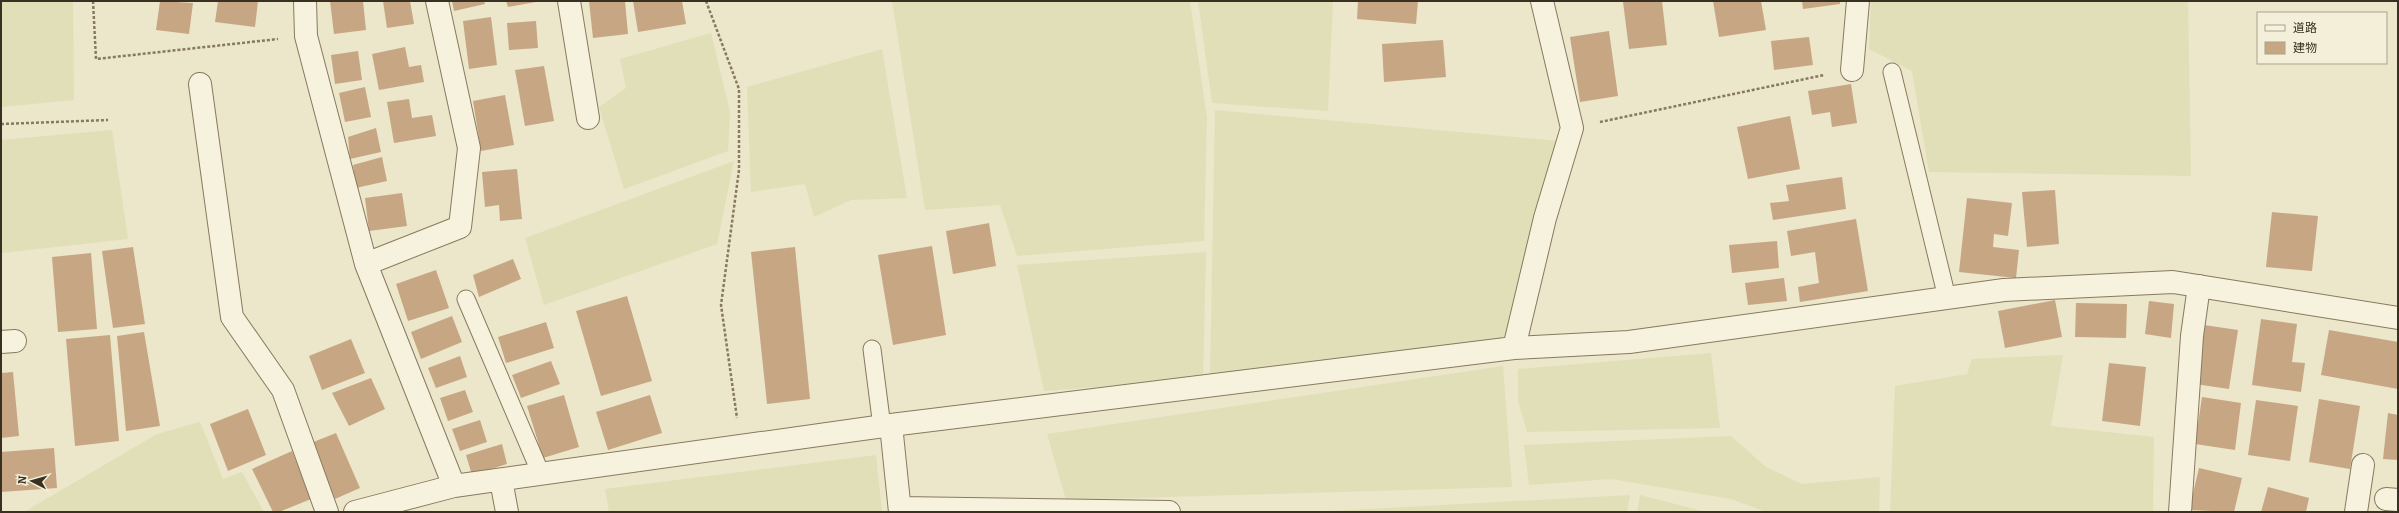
<svg xmlns="http://www.w3.org/2000/svg" width="2399" height="513" viewBox="0 0 2399 513" font-family="Bitter,'Noto Sans JP',serif">
<style>
.farmland{fill:#e1dfb8}
.building{fill:#c7a783}
.lines{fill:none;stroke-linecap:round;stroke-linejoin:round}
.service-casing{stroke:#877960;stroke-width:19}
.minor-casing{stroke:#877960;stroke-width:24}
.path{stroke:#877960;stroke-width:2.5;stroke-dasharray:3 2;stroke-linecap:butt}
.service{stroke:#f7f2dd;stroke-width:17}
.minor{stroke:#f7f2dd;stroke-width:22}
</style>
<rect width="100%" height="100%" fill="#ece6ca"/>
<path class="farmland" d="M1,1H73L74,100L1,107Z
M892,1H1190L1207,118L1204,241L1017,256L1000,205L925,210Z
M1198,1H1333L1328,111L1212,103Z
M1871,1H2188L2191,176L1929,172L1912,71L1869,49Z
M711,33L730,112L728,151L624,189L599,107L626,88L620,59Z
M882,49L907,198L851,200L814,217L805,184L751,192L747,87Z
M1215,110L1559,141L1504,338L1210,378Z
M112,130L128,239L1,253V140Z
M734,161L717,244L544,305L525,238Z
M1206,252L1203,379L1044,391L1017,265Z
M1711,353L1720,428L1527,432L1518,401V369Z
M2063,355L2051,426L2154,437L2153,512H1890L1895,386L1967,374L1972,359Z
M1503,366L1512,487L1066,500L1047,434Z
M200,422L223,479L242,472L264,512H24L157,434Z
M1731,436L1766,467L1802,484L1880,477L1879,512H1766L1731,499L1611,479L1529,485L1524,445Z
M876,455L882,512H609L605,489Z
M1630,495L1627,512H1311Z
M1640,495L1706,512H1637Z"/>
<path class="building" d="M160,1L193,3L189,34L156,30Z
M218,1H258L255,27L215,22Z
M330,1H363L366,30L334,34Z
M383,1H410L414,24L387,28Z
M452,1H484L485,4L454,11Z
M506,1H536V2L508,7Z
M589,1H625L628,34L593,38Z
M633,1H682L686,24L638,32Z
M1358,1H1418L1416,24L1357,19Z
M1662,1L1667,45L1629,49L1623,2Z
M1713,1H1761L1766,30L1719,37Z
M1802,1H1840V4L1803,9Z
M491,17L497,65L469,69L463,21Z
M536,21L538,48L509,50L507,23Z
M1609,31L1618,96L1580,102L1570,37Z
M1809,37L1813,65L1774,70L1771,41Z
M1443,40L1446,77L1384,82L1382,44Z
M405,47L409,67L421,65L424,82L379,90L372,54Z
M358,51L362,80L335,84L331,55Z
M544,66L554,121L525,126L515,70Z
M1851,84L1857,123L1832,127L1830,112L1812,115L1808,91Z
M365,87L371,117L345,122L339,93Z
M505,95L514,145L481,151L473,101Z
M409,99L412,118L432,115L436,136L394,143L387,102Z
M1790,116L1800,169L1748,179L1737,127Z
M376,128L381,152L350,159L348,137Z
M382,157L387,181L356,188L353,165Z
M517,169L522,219L500,221L499,205L485,207L482,172Z
M1842,177L1846,209L1773,220L1770,203L1789,201L1786,185Z
M2055,190L2059,244L2027,247L2022,192Z
M402,193L407,226L369,231L365,198Z
M1967,198L2012,203L2008,236L1994,234L1993,247L2019,250L2016,278L1959,272Z
M2272,212L2318,216L2312,271L2266,267Z
M1856,219L1868,291L1800,302L1798,287L1819,283L1815,252L1791,256L1787,231Z
M989,223L996,266L953,274L946,231Z
M1777,241L1779,268L1732,273L1729,245Z
M932,246L946,335L893,345L878,255Z
M133,247L145,324L113,328L102,251Z
M795,247L810,399L767,404L751,252Z
M91,253L97,329L58,332L52,257Z
M513,259L521,279L479,297L473,275Z
M436,270L449,308L408,321L396,284Z
M1784,278L1787,301L1748,305L1745,283Z
M627,296L652,381L601,396L576,311Z
M2055,300L2062,337L2005,348L1998,311Z
M2149,301L2174,304L2171,338L2145,334Z
M2076,303L2127,304L2126,338L2075,337Z
M452,316L462,342L421,359L411,332Z
M2261,319L2297,324L2292,362L2305,363L2301,392L2252,385Z
M546,322L554,348L506,363L498,337Z
M2204,325L2238,330L2229,389L2195,384Z
M2329,330L2398,342V389L2321,375Z
M144,332L160,426L126,431L117,336Z
M110,335L119,441L75,446L66,339Z
M351,339L365,373L322,390L309,356Z
M460,356L467,377L436,388L428,368Z
M551,361L560,384L521,398L512,375Z
M2109,363L2146,367L2140,426L2102,421Z
M13,372L19,436L1,438V373Z
M371,378L385,409L349,426L332,393Z
M465,390L473,412L448,421L440,398Z
M564,395L579,447L543,458L527,406Z
M650,395L662,433L608,450L596,412Z
M2202,397L2241,403L2235,450L2195,444Z
M2319,399L2360,406L2350,469L2309,462Z
M2256,400L2298,406L2290,461L2248,455Z
M248,409L266,455L228,471L210,424Z
M2388,413L2398,415V460L2383,459Z
M480,420L487,442L460,451L452,429Z
M336,433L360,488L335,499L311,443Z
M502,444L507,464L472,475L466,455Z
M54,448L57,488L1,492V452Z
M292,451L311,499L279,512H273L252,469Z
M2199,468L2242,478L2234,512L2189,510Z
M2268,487L2309,498L2306,512H2261Z"/>
<g class="lines">
<g class="service-casing">
<path id="service" d="M1892,72L1947,298
M466,299L541,474
M872,349L882,427"/>
</g>
<g class="minor-casing">
<path id="minor" d="M305,1L306,36L366,264L460,227L469,148L437,1
M569,1L588,118
M1852,70L1858,1
M200,84L232,317L283,390L327,512
M1,342L15,341
M1514,348L1545,218L1572,128L1542,1
M891,425L1514,348L1629,342L2004,290L2173,282L2398,318
M501,480L507,512
M454,486L891,425L900,512
M2386,499L2398,500
M900,508L1169,512
M355,512L454,486L366,264
M2180,512L2192,336L2199,286
M2356,512L2363,465"/>
</g>
<path class="path" d="M93,1L96,59L278,39
M706,1L739,89V170L721,305L737,418
M1600,122L1824,75
M1,124L108,120"/>
<use href="#service" class="service"/>
<use href="#minor" class="minor"/>
</g>
<rect width="2399" height="513" fill="none" stroke="#393022" stroke-width="4"/>
<rect x="2257" y="12" width="130" height="52" fill="#f4efd9" stroke="#a9a390"/>
<rect x="2265" y="25" width="20" height="6" fill="#f7f2dd" stroke="#a9a390"/>
<text x="2293" y="32" font-size="12" fill="#393022">道路</text>
<rect x="2265" y="42" width="20" height="12" fill="#c7a783" stroke="#a9a390"/>
<text x="2293" y="52" font-size="12" fill="#393022">建物</text>
<g transform="translate(32 481) rotate(276)" stroke="#f4efd9" stroke-width="3" paint-order="stroke">
<path d="M0-3L7 15L0 10L-7 15Z" fill="#393022"/>
<text y="-6" font-size="11" font-weight="bold" text-anchor="middle" fill="#393022">N</text>
</g>
</svg>
